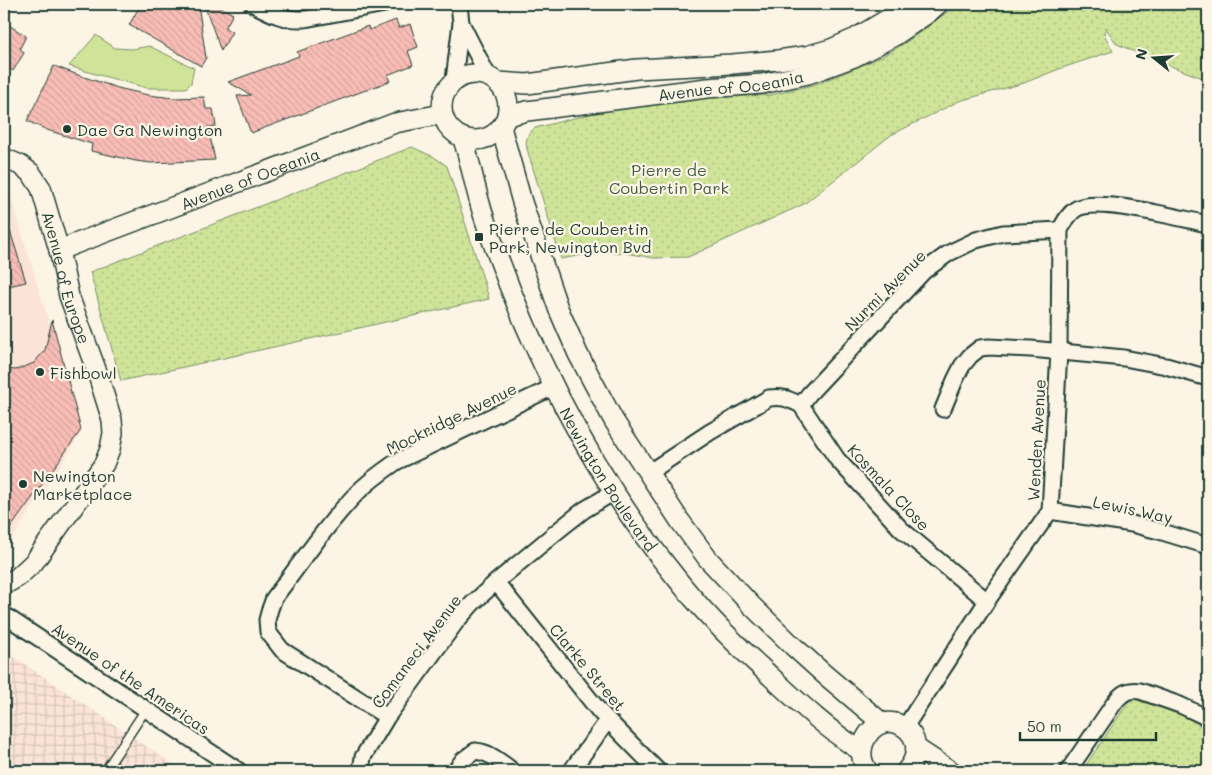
<svg xmlns="http://www.w3.org/2000/svg" width="1212" height="775" viewBox="0 0 1212 775" font-family="Mali,sans-serif">
<style>
.built{fill:#fbe4d7}
.industrial{fill:url(#industrial-grid)}
.green{fill:#cfe499;stroke:#779066}
.park{fill:url(#park-dots);stroke:#779066}
.building{fill:url(#building-back-hatch);stroke:#1f3d34}
.lines{fill:none;stroke-linecap:round;stroke-linejoin:round}
.service-casing{stroke:#1f3d34;stroke-width:11}
.minor-casing{stroke:#1f3d34;stroke-width:19}
.tertiary-casing{stroke:#1f3d34;stroke-width:22}
.service{stroke:#fcf5e5;stroke-width:8}
.minor{stroke:#fcf5e5;stroke-width:15}
.tertiary{stroke:#fcf5e5;stroke-width:19}
.poi-dot{fill:#1f3d34;stroke:#fcf5e5;stroke-width:2}
.labels{text-anchor:middle;dominant-baseline:central;stroke-width:4.5;stroke-linejoin:round;paint-order:stroke}
.street-label{font-size:16px;fill:#1f3d34;stroke:#fcf5e5}
.poi-label{font-size:16px;fill:#1f3d34;stroke:#fcf5e5;text-anchor:start}
.park-label{font-size:16px;fill:#425e48;stroke:#fcf5e5}
</style>
<defs>
<pattern id="industrial-grid" width="8" height="8" patternUnits="userSpaceOnUse" patternTransform="scale(1.25)"><rect width="8" height="8" fill="#fbe4d7"/><path d="M0 4h8M4 0v8" fill="none" stroke="#d7c4b9"/></pattern>
<pattern id="park-dots" width="8" height="8" patternUnits="userSpaceOnUse" patternTransform="scale(1.25)"><rect width="8" height="8" fill="#cfe499"/><path d="M2 2h.1M6 6h.1" fill="none" stroke="#b1c484" stroke-width="1.8" stroke-linecap="round"/></pattern>
<pattern id="building-back-hatch" width="6" height="6" patternUnits="userSpaceOnUse" patternTransform="scale(1.25)"><rect width="6" height="6" fill="#f9bdb6"/><path d="M-1 5l2 2M0 0l6 6M5-1l2 2" fill="none" stroke="#d5a39d"/></pattern>
</defs>
<rect width="100%" height="100%" fill="#fcf5e5"/>
<filter id="ink" filterUnits="userSpaceOnUse"><feTurbulence type="fractalNoise" baseFrequency=".02" numOctaves="2"/><feDisplacementMap in="SourceGraphic" scale="10" xChannelSelector="R" yChannelSelector="G"/><feConvolveMatrix kernelMatrix="1 2 1 2 8 2 1 2 1" color-interpolation-filters="sRGB"/></filter>
<g filter="url(#ink)">
<path class="built" d="M4,187L9,190L82,432L4,551Z"/>
<path class="industrial" d="M4,650L183,771H4Z"/>
<path class="green" d="M96,35L115,48L133,49L149,46L194,68L191,83L186,88H147L92,73L69,66Z"/>
<path class="park" d="M958,4H1208V80L1149,58L1117,44L1105,27L1106,29L1104,34L1113,51L1059,69L1024,83L959,101L891,135L804,204L688,257L654,258L625,253L600,252L561,259L527,149C525,139 527,134 535,128L641,101L680,98L771,95L813,85L844,73L883,56L908,41Z
M412,147L434,157L447,166L485,285L489,299L121,381L90,272Z
M1131,698L1181,714L1208,730V771H1082Z"/>
<path class="building" d="M141,4H198L206,58L201,66L129,25Z
M204,4H215L233,14L225,28L232,32L221,51Z
M396,20L399,28L410,24L418,47L408,51L413,65L387,75L390,81L251,133L237,96L251,95L228,82L299,56L297,52L368,26L369,30Z
M4,22L26,36L20,48L24,53L13,71L4,64Z
M54,66L81,76L118,88L148,95L174,98L204,97L206,109H213L216,126L208,127L215,160L151,163L136,161L91,151L92,144L47,130L27,121Z
M4,221H7L26,282L4,287Z
M52,320L81,430L4,537V369L16,370L34,363L45,350Z"/>
<g class="lines">
<g class="service-casing">
<path id="service" d="M105,771L146,709"/>
</g>
<g class="minor-casing">
<path id="minor" d="M253,4C272,14 283,20 305,19L385,4
M461,23L488,76
M454,80L461,23L459,4
M801,405L837,459L901,529L987,601
M943,409L955,380L962,366L970,356L980,348L989,347L1031,349L1124,358L1166,366L1208,378
M648,473L710,432L769,398C783,396 788,399 801,405L809,394L924,271L949,253L976,240L1003,233L1060,230C1064,223 1068,214 1076,209C1096,196 1182,219 1208,224
M1050,511L1132,524L1159,531L1208,546
M496,582L600,712L658,771
M4,615L239,771
M387,717L282,650L268,632L267,620L270,609L274,598C301,563 326,525 357,493C369,481 383,471 396,462L553,387
M905,727L987,601L1050,511L1059,352L1060,230
M361,771L363,757L387,717L456,622L473,603L496,582L560,529L584,510L614,492
M455,771L463,760L475,751C489,752 498,760 509,768
M571,771L608,720
M1068,771L1115,702C1122,693 1128,689 1140,691L1180,705L1208,718"/>
</g>
<g class="tertiary-casing">
<g id="tertiary">
<circle cx="475" cy="107" r="33"/>
<path d="M498,82L527,84L637,69L732,64L778,60L806,56L831,49L856,38L913,4"/>
<path id="s1" d="M507,116L527,111L707,88L762,84L808,74L854,57L896,35L928,13L938,4"/>
<path d="M501,127L522,202L558,308L578,354L614,421L680,521L708,559L751,605L793,646L824,674L882,723"/>
<path id="s2" d="M463,139C472,167 476,195 486,223C529,349 590,471 674,575C701,610 733,642 765,671C795,699 826,729 861,751"/>
<path id="s3" d="M4,158L20,165L31,173L41,188L59,250L69,296L97,372L112,420L113,433L110,449L104,464L34,562L18,577L4,585"/>
<path id="s4" d="M59,250L395,123L442,114"/>
<path d="M916,748L951,771"/>
<path d="M868,771C861,762 860,753 864,742C882,699 938,735 906,771"/>
</g>
</g>
<use href="#service" class="service"/>
<use href="#minor" class="minor"/>
<use href="#tertiary" class="tertiary"/>
</g>
</g>
<g class="poi-dot">
<circle cx="67" cy="129" r="5"/>
<rect x="474" y="232" width="10" height="10" rx="2.5"/>
<circle cx="40" cy="372" r="5"/>
<circle cx="23" cy="484" r="5"/>
</g>
<g class="labels">
<g class="street-label">
<text stroke="none"><textPath href="#s1" startOffset="226">Avenue of Oceania</textPath></text>
<text stroke="none"><textPath href="#s4" startOffset="204">Avenue of Oceania</textPath></text>
<text stroke="none"><textPath href="#s3" startOffset="142">Avenue of Europe</textPath></text>
<text transform="translate(885 290) rotate(-45)">Nurmi Avenue</text>
<text transform="translate(451 418) rotate(-26)">Mockridge Avenue</text>
<text transform="translate(1036 440) rotate(-87)">Wenden Avenue</text>
<text stroke="none"><textPath href="#s2" startOffset="372">Newington Boulevard</textPath></text>
<text transform="translate(889 487) rotate(47)">Kosmala Close</text>
<text transform="translate(1133 509) rotate(12)">Lewis Way</text>
<text transform="translate(416 651) rotate(-53)">Comaneci Avenue</text>
<text transform="translate(588 667) rotate(50)">Clarke Street</text>
<text transform="translate(131 678) rotate(34)">Avenue of the Americas</text>
</g>
<g class="poi-label">
<text x="77" y="129">Dae Ga Newington</text>
<text x="489" y="228">Pierre de Coubertin<tspan x="489" dy="18">Park, Newington Bvd</tspan></text>
<text x="50" y="372">Fishbowl</text>
<text x="33" y="475">Newington<tspan x="33" dy="18">Marketplace</tspan></text>
</g>
<g class="park-label">
<text x="669" y="169">Pierre de<tspan x="669" dy="18">Coubertin Park</tspan></text>
</g>
</g>
<rect width="1212" height="775" fill="none" stroke="#fcf5e5" stroke-width="20"/>
<rect x="10" y="10" width="1192" height="755" fill="none" stroke="#1f3d34" stroke-width="2" filter="url(#ink)"/>
<g transform="translate(1154 58) rotate(287)" stroke="#fcf5e5" stroke-width="4" paint-order="stroke">
<path d="M0-4L9 19L0 12L-9 19Z" fill="#1f3d34"/>
<text y="-8" font-size="14" font-weight="bold" text-anchor="middle" fill="#1f3d34">N</text>
</g>
<path d="M1020 732v8h136v-8" fill="none" stroke="#1f3d34" stroke-width="2.5"/>
<text x="1027" y="732" font-size="15" fill="#1f3d34" stroke="#fcf5e5" stroke-width="4" paint-order="stroke">50 m</text>
</svg>
